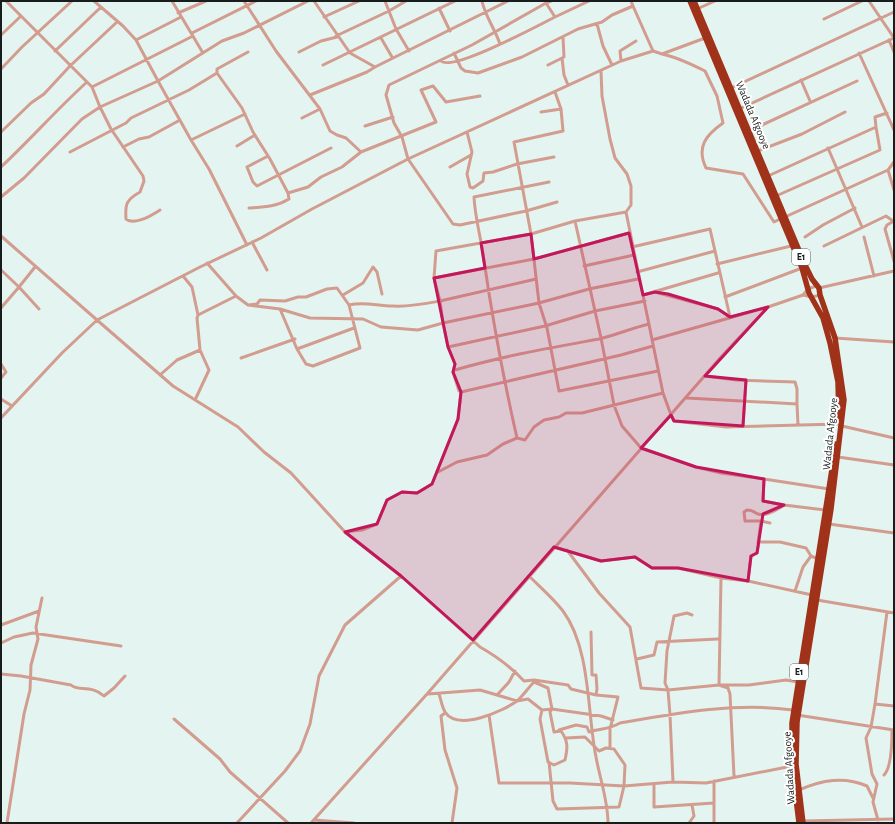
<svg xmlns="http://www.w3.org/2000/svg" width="895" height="824" viewBox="0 0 895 824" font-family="'Alegreya Sans',sans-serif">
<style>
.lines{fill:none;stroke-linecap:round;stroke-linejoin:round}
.street{stroke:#d29c8f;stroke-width:3}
.highway{stroke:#a0321a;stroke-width:5.5}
.marked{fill:#c2185b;fill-opacity:0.2;stroke:#c2185b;stroke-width:3;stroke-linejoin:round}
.labels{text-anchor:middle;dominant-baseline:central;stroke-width:4;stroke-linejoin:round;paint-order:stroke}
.shield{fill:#fff;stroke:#5d6160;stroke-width:1}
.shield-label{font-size:10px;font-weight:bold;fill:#171d1c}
.street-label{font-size:11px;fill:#171d1c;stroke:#fff}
</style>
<rect width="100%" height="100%" fill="#e4f4f1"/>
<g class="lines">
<path class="street" d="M6,1L92,87L100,107L111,129L143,176L144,181L140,192C126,200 125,204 126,219C135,226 152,215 160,210
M94,1L123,26L136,40L158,81L222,41L244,33L308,1
M172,1L203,53
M244,1L276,51L320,109L330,131L337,135L346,138L361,152
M314,1L350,53L375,67L508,1
M385,1L396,29L409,51
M482,1C485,16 495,29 500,44
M869,1L894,38
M546,3L472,45L389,85L386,95L394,123L402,137L408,159L453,224L460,225L526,211L557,202
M633,6L653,51
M439,8L450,31
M697,9L715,1
M178,13L206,1
M324,17L359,1
M555,17L589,1
M824,19L862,1
M597,24L603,46L612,65
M192,33L256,1
M1,35L21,16
M336,36L389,11L406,1
M381,38L392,57
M136,40L181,17
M889,40L894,52
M55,51L101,7
M299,52L321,41L337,37
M454,53L461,68L465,71L478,73L522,57L578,29L602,22L612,15L633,6L631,1
M859,53L894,130
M662,54C677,57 691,64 705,71L717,96L723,123C706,135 696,147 706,168L743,174L774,222L780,219
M562,58L564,75L568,85
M441,61C452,72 539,25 555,17L546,3L551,1
M621,61L620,51L636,41
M323,65L455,1
M548,65L564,57L563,37
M1,69L22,47L72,1
M601,71L602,96L610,139L615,158L627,174L631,186V205L626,212
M217,73L242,108L253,132L270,159L288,193L289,199C276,207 263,207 249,208
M801,80L810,101
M92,87L193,36
M731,88L894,12
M555,92L561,109L563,131L514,142L531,234L539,303L547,328L559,391L658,371
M310,95L367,72L375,67
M739,109L894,38
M541,112L561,109
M302,118L320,109
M365,126L393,117
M749,131L857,81
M1,132L31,103L44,94L70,66L117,22
M467,132L472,152L467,174L470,187L473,188L483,181L484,173L493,172L517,164L554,157
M191,140L209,169L247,245
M237,146L255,135
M123,147L139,139L149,137L180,120
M828,148L862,227
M758,151L802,134L845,112
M70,152L126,123L131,118L189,90L217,73V69L248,52
M268,156L247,167L253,182L257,186L331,148
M894,162L888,170L894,190
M1,167C31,139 57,109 87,82
M450,167L471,155
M768,176L876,127L875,117L887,113
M288,193L308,187L321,177L342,167L361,152L436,122L421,90L433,86L446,102L480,96
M776,196L880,150L876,127
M1,197L24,178L82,119L100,107L158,81L191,140L245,114
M785,217L888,170
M894,221L887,225L885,229L894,261
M1,236L97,320L62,353L1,418
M805,237L823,225L855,208
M864,237L874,276
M252,242L267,270
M824,246L886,216L893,221
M632,247L710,229L730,317L718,309L655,292
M207,263L236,296L248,305L280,309L310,318L363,319L381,327L418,330L443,323L448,347L545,326L595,311L645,301
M717,264L791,246
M584,266L634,255
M35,267L19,287L39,309
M1,270L19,287L1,308
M637,272L715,251
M183,276L192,287L198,315
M434,278L436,251L531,234L575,221
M536,279L440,301L443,323L539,303L589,289L638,279
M819,288L894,271
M343,295L363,283L373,267L377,272L382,294
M643,295L718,273
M803,295L812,297L820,295
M725,297L802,268
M249,305L257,304L260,300L285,301L298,297H306L327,289L337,288L349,305C364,301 377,306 393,306C409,307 424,304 440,301L434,278L534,259L629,233
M280,309L297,349L306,364L313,366L360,348L349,305
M835,338L894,342
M652,340L768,307L803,295L808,289L816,286
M297,349L354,328
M241,358L295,339
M1,364L6,372L1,378
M455,370C503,356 550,348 599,339C616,335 632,328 649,324
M160,375L177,360L200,350
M705,376L736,380L795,382L797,389V404
M461,392L621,355L653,346
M687,398L797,404L798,425
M1,399L12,406
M195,400L209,370L200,350L197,318L198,315L236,296
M743,426L746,380
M842,426L894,438
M517,438C503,377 492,316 483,254C480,234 475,217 474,197L549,182
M838,457L894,465
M438,472L457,462L487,455L503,444L517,438L525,440L534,427L544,420L559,417L566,413H582L663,393
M764,479L829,489
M825,510L784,505L763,501L764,479L721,473L696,467L641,448L622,426L614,405L601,338L575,221L626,212L663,393L671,415L674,421L726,427L839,424
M761,521H745L744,512L747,510C752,510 752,511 756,513C763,518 777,510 784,505
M829,524L894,533
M345,532L362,530L377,524L387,500L402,492L417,493L432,484L458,419L461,392L459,391L453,372L455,364L448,347
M758,543L761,521L770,523
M554,547L601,561L635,557L652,568H678L721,578L748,581L812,595
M567,550L599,593L630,627L641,688L668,690L719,685L721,578
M529,576C540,587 553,598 563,611C591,649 587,713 596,757C600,779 608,801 608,823
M748,581L751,556L757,553L759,542H780L806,548L811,556L818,559
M795,591L803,567L811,556
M817,600L894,613
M1,625L39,611
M591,632L592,675H596L597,689L596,695L618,697L610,729V748
M1,643L14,637L33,633L121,646
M637,659L654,655L657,642L718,639
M1,674L21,676L71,685C78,692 91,684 104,696L114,688L125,676
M534,680L568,685L571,689L596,695
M428,694L480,690L497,695L509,682L515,671
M439,694C441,700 442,707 445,712C458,732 503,711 517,701C523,696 528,688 534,682
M497,695L517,701L528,699L542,710L552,709L601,716L613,720
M875,704L894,706
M542,710L540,719L548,762L554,765L565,760C568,747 568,741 561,731L554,732L550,712L552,709L548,688L534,682V680L524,681C511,667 496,656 480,647L401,576L345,532L291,473L264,452L238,427L173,386L97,320L200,267L261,238L312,209L408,159L621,61L653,51L662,54L705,38
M445,713L441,716L445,750L457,788L452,823
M489,715L499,783H570L624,786L673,782L706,783L792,766
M797,715L894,730
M174,719L220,759L230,772L288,823
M559,730L576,725L587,727L589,732C601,728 608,730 620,723C677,713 736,702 793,710
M549,762L553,801L557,809L619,807L624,786L625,765L614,749L606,748L599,751L585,737L566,738
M884,775C892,767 892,741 892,730
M734,776L730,694L728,688L719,685H749L786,680L798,682
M714,781V823
M673,782L670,715L668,690L665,683L667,651L674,616L687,613L692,615
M654,784V807L714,803
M799,790C822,780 844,776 867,786L873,798
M314,820L354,823
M878,820L873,802L877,784L872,774L866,738L871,727L875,704L887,612
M803,821L894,819
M7,823L24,714L30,690L31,665L38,639L36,627L42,598
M237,823L285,771L300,751L310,724L319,676L345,625L401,576
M311,823L427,694L721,357L768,307
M689,823L694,816L692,805"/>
<path class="highway" d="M690,1L802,268L809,293L823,318L830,343L838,382L839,420
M694,1L806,267L812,279L819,288L820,295L835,338L844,400L831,509L797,722L796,764L803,823
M799,823L792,766V723L836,444"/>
</g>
<path class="marked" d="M629,233L643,295L655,292L668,294L718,309L730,317L768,307L705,376L746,380L743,426L674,421L671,415L641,448L696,467L764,479L763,501L784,505L763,514L757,553L751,556L748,581L678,568H652L635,557L601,561L554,547L473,640L401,576L345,532L377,524L387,500L402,492L417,493L432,484L458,419L461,392L453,372L455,364L448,347L434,278L485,268L481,243L531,234L534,259Z"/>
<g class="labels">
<g class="shield">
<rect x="792" y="249" width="18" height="16" rx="3"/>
<rect x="790" y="664" width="18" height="16" rx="3"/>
</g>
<g class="shield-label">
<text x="801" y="257">E1</text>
<text x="799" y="672">E1</text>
</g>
<g class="street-label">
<text transform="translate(753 115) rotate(67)">Wadada Afgooye</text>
<text transform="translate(830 434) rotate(-84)">Wadada Afgooye</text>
<text transform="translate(789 768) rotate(-93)">Wadada Afgooye</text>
</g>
</g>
<rect width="895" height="824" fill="none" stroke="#171d1c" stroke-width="4"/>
</svg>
